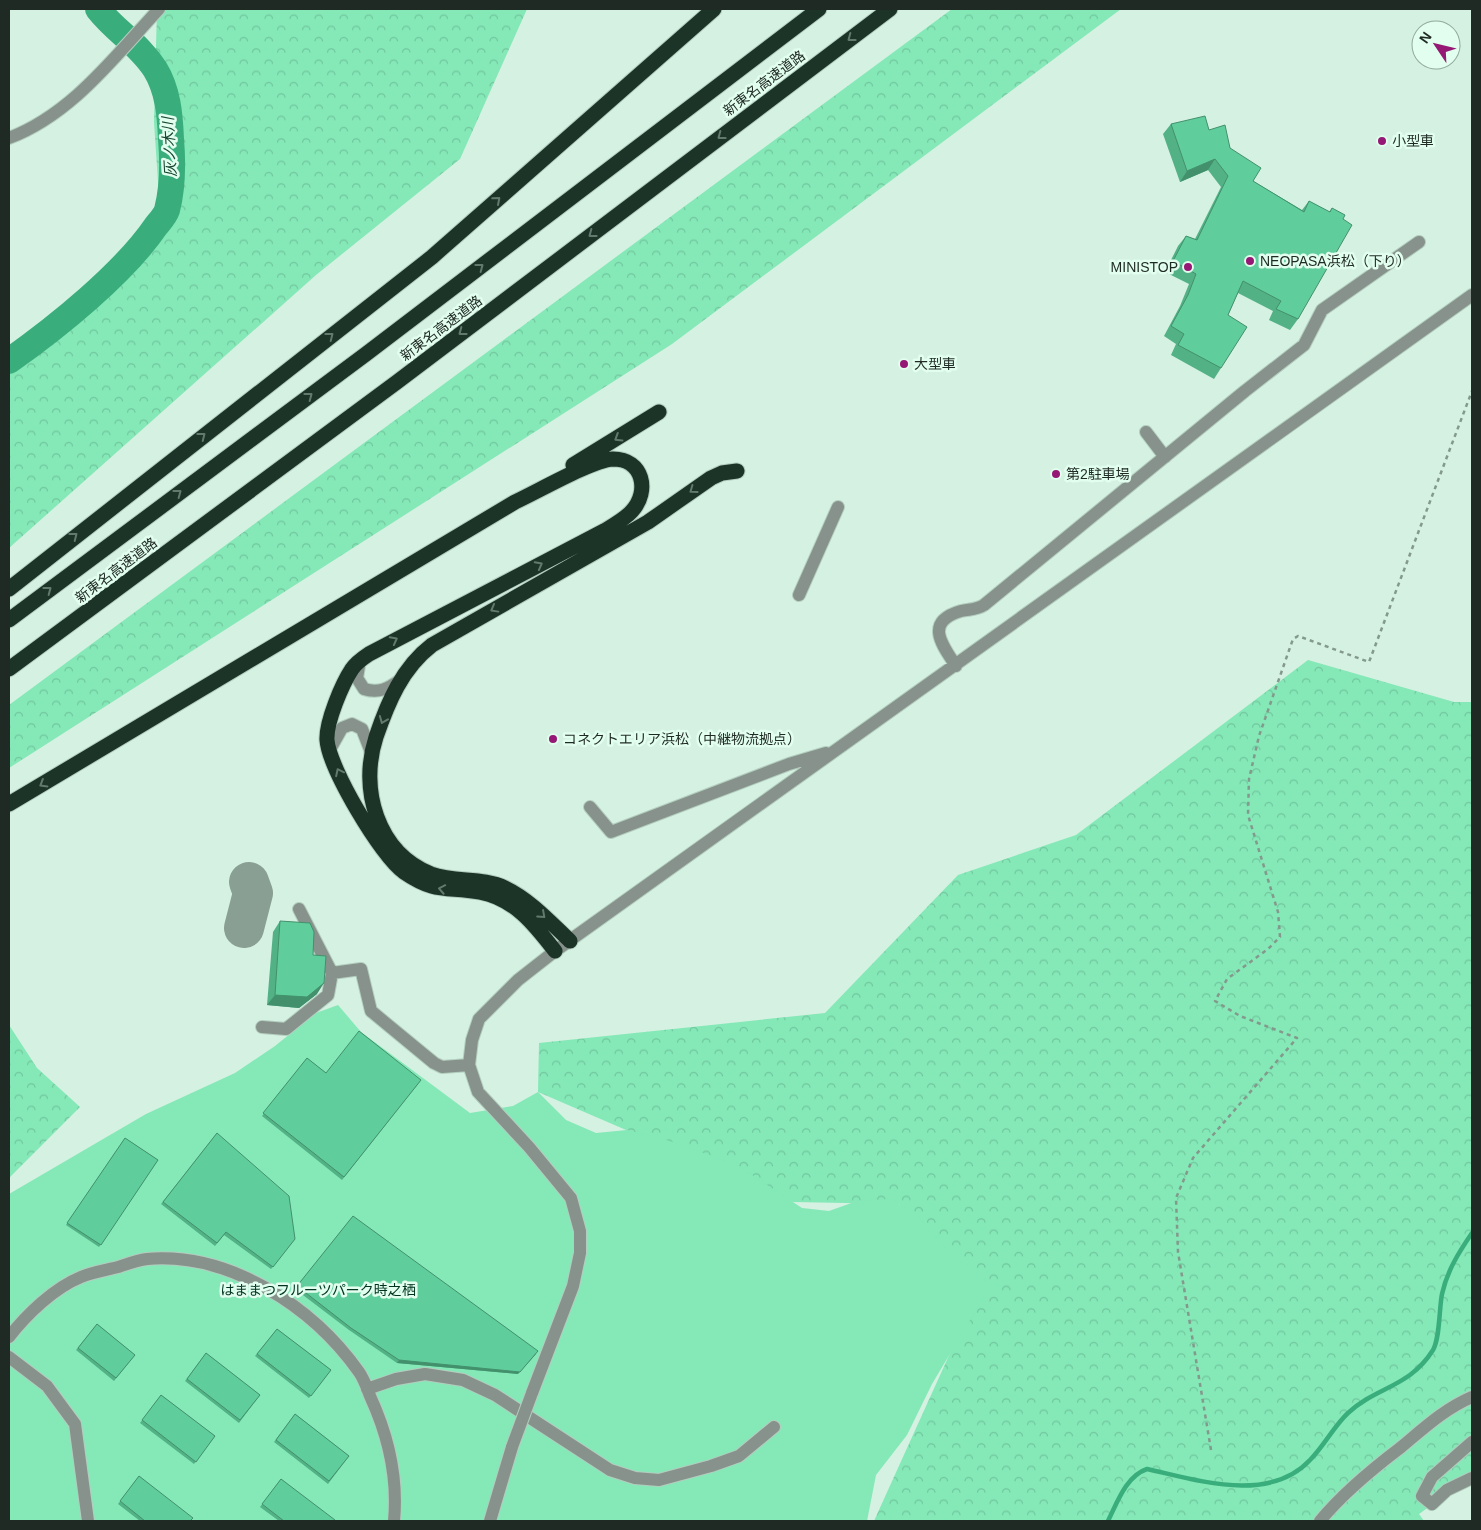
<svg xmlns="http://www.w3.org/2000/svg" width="1481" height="1530" viewBox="0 0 1481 1530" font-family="Helvetica,'Noto Sans JP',sans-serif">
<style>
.forest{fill:url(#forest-crowns)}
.green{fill:#84e8b7}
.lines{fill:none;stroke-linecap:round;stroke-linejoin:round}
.stream{stroke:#3aad7c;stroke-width:4.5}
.river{stroke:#3aad7c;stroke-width:26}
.taxiway{stroke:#8a9f93;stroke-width:40}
.minor-casing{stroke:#b3cdbf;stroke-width:14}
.highway-casing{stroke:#b3cdbf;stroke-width:17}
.path{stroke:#84998d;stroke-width:2.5;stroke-dasharray:4 4;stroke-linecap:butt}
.minor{stroke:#86928b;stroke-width:12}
.highway{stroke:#1c3328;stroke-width:15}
.minor-bridge-casing{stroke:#b3cdbf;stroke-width:14;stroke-linecap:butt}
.minor-bridge{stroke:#86928b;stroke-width:12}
.wall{fill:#53b186}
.shaded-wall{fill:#43906d}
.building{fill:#60ce9c;stroke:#43906d}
.oneway{stroke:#617a6d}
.poi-dot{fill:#941874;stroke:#e1feee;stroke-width:2}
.labels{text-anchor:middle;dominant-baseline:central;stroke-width:5;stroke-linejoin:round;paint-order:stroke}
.street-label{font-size:14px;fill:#1f2a24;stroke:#e1feee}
.poi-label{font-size:14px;fill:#1f2a24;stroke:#e1feee;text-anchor:start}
.park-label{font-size:14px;fill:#003320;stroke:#e1feee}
.water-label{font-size:15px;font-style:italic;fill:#184632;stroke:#e1feee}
</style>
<defs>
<pattern id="forest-crowns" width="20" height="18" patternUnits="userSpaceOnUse" patternTransform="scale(1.25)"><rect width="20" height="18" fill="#84e8b7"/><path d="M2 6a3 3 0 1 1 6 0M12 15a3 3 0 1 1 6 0" fill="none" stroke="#72c79d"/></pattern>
</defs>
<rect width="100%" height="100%" fill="#d4f1e1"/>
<path class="forest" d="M157,9H527L460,159L316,275L9,548V353L135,241L160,211L154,122Z
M952,9H1121L672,344L9,768V705Z
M1308,660L1454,702H1472V1476L1419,1514L1424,1521H874L980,1287L899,1204L793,1202L538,1092L539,1043L825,1013L958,875L1076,835Z
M9,1025L37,1068L80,1107L9,1178Z"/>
<path class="green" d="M338,1005L361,1032L470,1113L513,1106L538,1092L566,1120L596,1133L627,1130L661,1138L737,1165L802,1208L829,1211L857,1201L888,1199L911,1210L955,1257L991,1285L932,1384L907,1435L876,1475L867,1521H9V1194L146,1114L235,1073L275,1046L316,1013Z"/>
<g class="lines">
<path class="stream" d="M1108,1521C1117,1503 1126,1476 1147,1469C1197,1480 1269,1504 1310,1460C1324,1446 1334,1426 1348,1413C1377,1386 1409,1388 1433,1350C1440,1338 1439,1309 1442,1294C1447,1271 1459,1252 1472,1233"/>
<path class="river" d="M9,361C57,327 123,274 156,226C160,221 165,216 167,210C173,187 173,163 171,139C170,115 168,90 155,69C139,44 116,32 98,9"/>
<path class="taxiway" d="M244,928L253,893L249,882"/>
<g class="minor-casing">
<path id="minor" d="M9,138C72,114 114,57 159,9
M1146,432L1165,457
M799,595L838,507
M360,660L357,678L364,689C379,694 389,688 400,680
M956,666C943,646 923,622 961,611C970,609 976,610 984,605L1245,391L1304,345L1322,310L1419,242
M329,751L342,728L352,724L362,729L371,752
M590,807L611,832L789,764L826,753
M299,909L332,973L361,969L371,1011L434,1063L442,1067L469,1065
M262,1027L286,1029L328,995L332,973
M9,1337C27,1314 54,1288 81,1277C93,1272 106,1270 118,1267C127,1264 138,1260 147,1259C230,1252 313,1307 359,1372C364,1379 367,1388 370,1396C388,1435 398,1479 394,1521
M9,1357L47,1386L75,1424L88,1521
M367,1389L396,1379L425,1374L463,1380L495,1395L610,1470L635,1478L659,1480L711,1466L739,1456L774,1427
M532,1393L573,1286L580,1253V1231L571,1198L529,1147L478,1092L469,1065L472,1040L479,1019L518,980L555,951L1472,295
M1472,1442L1432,1477L1422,1496L1432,1504L1447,1490L1472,1478
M490,1521L512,1447
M1320,1521C1343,1493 1371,1470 1400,1448C1423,1429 1444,1409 1472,1397"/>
</g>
<g class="highway-casing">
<path id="highway" d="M573,465L659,412
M9,589L432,257L714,9
M9,620L366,354L819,9
M9,669L397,382L890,9
M9,804L515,502C537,492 592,460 613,459C643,459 650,491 632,511C625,519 614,525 604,531L369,654C363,658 356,663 352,669C342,684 326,722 327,740C329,768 381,856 404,872C436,894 447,886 480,892C514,898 535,925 555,951
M570,941C550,922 530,900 505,888C482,877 455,883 431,874C377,852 359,789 376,737C388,702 402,668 432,645L648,522L711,478L722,473L737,471"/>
</g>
<path class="path" d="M1211,1450L1178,1252L1176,1198L1193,1158L1297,1038L1240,1016L1215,1001L1227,979L1268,949L1280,937L1278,912L1248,815L1249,779L1259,736L1293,639L1298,636L1369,662L1472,391"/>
<use href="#minor" class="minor"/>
<use href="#highway" class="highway"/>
<g class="minor-bridge-casing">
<path id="minor-bridge" d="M512,1447L532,1393"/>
</g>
<use href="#minor-bridge" class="minor-bridge"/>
</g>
<path class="wall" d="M1171,124L1209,130L1230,148L1253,181L1302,210L1309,201L1329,212L1332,208L1298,319L1290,330L1269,320L1273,311L1238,293L1228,315L1221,368L1214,379L1171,355L1176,344L1164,336L1180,306L1189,284L1165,272L1178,246L1186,236L1195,239L1221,187L1208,170L1180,182L1163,134Z
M280,921L313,955L317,994L299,1008L267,1005L273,932Z
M307,1058L326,1073L421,1080L342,1180L262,1116Z
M217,1133L295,1239L271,1269L224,1235L215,1246L161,1204Z
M125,1138L158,1160L99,1247L66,1225Z
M353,1216L518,1374L397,1363L349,1330L295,1289Z
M97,1324L135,1355L114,1381L76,1350Z
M277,1329L331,1370L309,1398L255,1356Z
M206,1353L260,1395L239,1423L185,1381Z
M161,1395L215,1436L194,1464L140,1423Z
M295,1414L349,1456L328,1484L274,1442Z
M139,1476L191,1521H140L118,1504Z
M281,1479L334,1521H279L260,1507Z"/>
<path class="shaded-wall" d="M1215,159L1208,170L1180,182L1187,171Z
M324,983L317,994L299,1008L267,1005L275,995Z
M536,1354L518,1374L397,1363L399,1360Z"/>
<path class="building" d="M1205,116L1209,130L1225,125L1230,148L1261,168L1253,181L1304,212L1309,201L1330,212L1332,208L1345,215L1343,219L1352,225L1298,319L1276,309L1281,301L1243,281L1228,315L1247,327L1221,368L1178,345L1184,334L1171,326L1188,295L1196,274L1173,261L1186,236L1197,240L1228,176L1215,159L1187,171L1171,124Z
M280,921L310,923L314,932L313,955L326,956L324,983L307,997L275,995Z
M359,1031L421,1080L344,1177L263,1113L307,1058L326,1073Z
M217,1133L289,1196L295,1239L273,1267L226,1232L217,1243L163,1202Z
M125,1138L158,1160L101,1245L67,1223Z
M353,1216L538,1351L520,1372L399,1360L351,1328L297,1286Z
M97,1324L135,1355L116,1378L78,1348Z
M277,1329L331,1370L311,1396L257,1354Z
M206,1353L260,1395L240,1420L187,1379Z
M161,1395L215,1436L196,1462L142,1420Z
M295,1414L349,1456L329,1481L276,1440Z
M139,1476L193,1518L190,1521H145L120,1501Z
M281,1479L335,1520L334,1521H284L262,1504Z"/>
<defs><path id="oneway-chevron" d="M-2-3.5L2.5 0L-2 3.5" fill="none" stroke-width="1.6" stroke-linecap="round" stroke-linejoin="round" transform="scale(1.25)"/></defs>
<g class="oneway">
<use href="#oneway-chevron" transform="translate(851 38) rotate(143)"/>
<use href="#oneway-chevron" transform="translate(721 136) rotate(143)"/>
<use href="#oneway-chevron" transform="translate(497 200) rotate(-41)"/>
<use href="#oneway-chevron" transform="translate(592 234) rotate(143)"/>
<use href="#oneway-chevron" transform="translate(480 267) rotate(-37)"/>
<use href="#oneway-chevron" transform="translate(462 332) rotate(143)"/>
<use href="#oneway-chevron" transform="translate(330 336) rotate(-38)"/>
<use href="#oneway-chevron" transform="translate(309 396) rotate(-37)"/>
<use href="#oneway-chevron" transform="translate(202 436) rotate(-38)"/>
<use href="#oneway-chevron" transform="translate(618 438) rotate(148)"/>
<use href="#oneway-chevron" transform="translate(693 490) rotate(144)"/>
<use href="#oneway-chevron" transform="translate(178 493) rotate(-37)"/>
<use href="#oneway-chevron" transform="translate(74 536) rotate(-38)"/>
<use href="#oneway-chevron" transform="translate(539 565) rotate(-28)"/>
<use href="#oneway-chevron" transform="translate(48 590) rotate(-37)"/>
<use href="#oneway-chevron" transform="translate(494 609) rotate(151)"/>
<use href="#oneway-chevron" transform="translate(394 640) rotate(-28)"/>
<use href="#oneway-chevron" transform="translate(383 720) rotate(112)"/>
<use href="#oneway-chevron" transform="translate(339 772) rotate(-116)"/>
<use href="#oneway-chevron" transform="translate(43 784) rotate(149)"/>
<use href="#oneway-chevron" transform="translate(442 889) rotate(-169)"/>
<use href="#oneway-chevron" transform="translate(542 915) rotate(42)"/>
</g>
<g class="poi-dot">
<circle cx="1382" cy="141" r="5"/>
<circle cx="1250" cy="261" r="5"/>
<circle cx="1188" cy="267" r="5"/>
<circle cx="904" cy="364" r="5"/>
<circle cx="1056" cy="474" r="5"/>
<circle cx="553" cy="739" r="5"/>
</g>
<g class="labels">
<g class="street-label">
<text transform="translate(764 83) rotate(-37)">新東名高速道路</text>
<text transform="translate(441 328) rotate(-37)">新東名高速道路</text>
<text transform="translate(116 570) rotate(-37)">新東名高速道路</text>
</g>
<g class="poi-label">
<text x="1392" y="141">小型車</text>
<text x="1260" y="261">NEOPASA浜松（下り）</text>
<text x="1178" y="267" text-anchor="end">MINISTOP</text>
<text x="914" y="364">大型車</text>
<text x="1066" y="474">第2駐車場</text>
<text x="563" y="739">コネクトエリア浜松（中継物流拠点）</text>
</g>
<g class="park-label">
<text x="318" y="1290">はままつフルーツパーク時之栖</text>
</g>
<g class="water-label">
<text transform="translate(169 147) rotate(-93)">灰ノ木川</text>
</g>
</g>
<rect width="1481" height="1530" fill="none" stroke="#1f2a24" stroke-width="20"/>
<g transform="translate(1436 45) rotate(305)"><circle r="24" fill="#e1feee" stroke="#93a99d"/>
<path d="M0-4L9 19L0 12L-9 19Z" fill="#941874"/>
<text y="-8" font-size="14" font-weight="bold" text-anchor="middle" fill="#1f2a24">N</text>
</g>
</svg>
